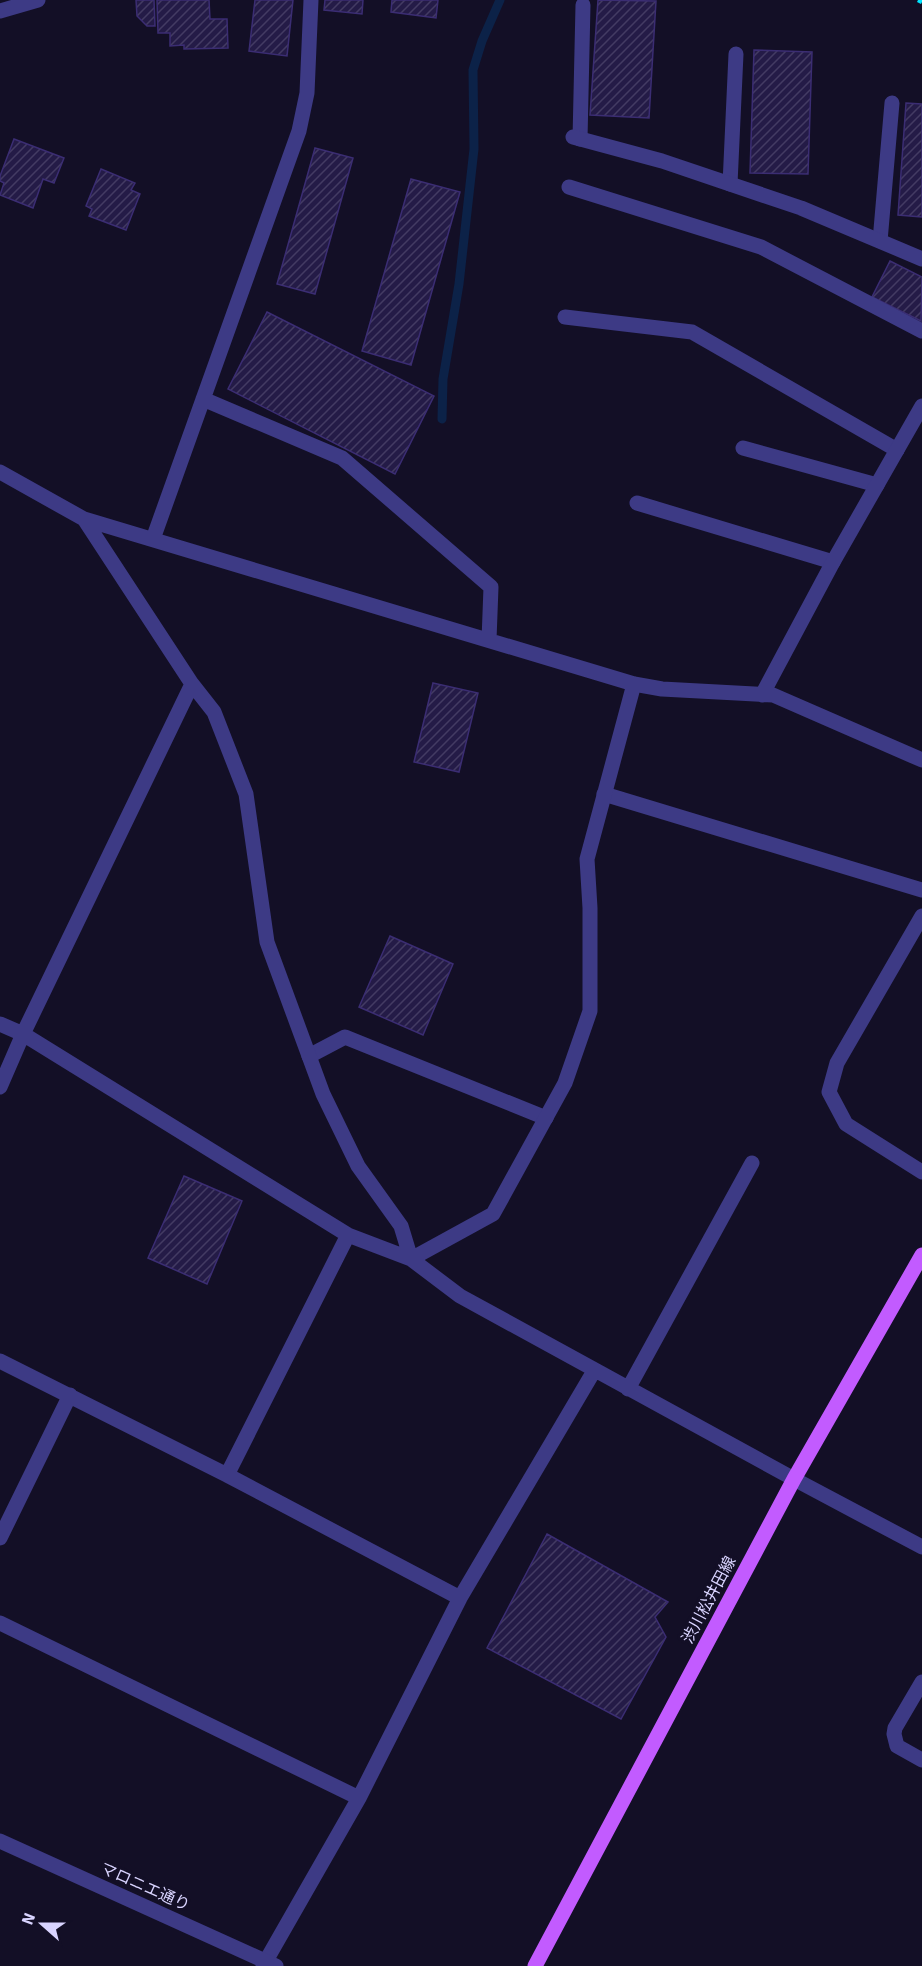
<svg xmlns="http://www.w3.org/2000/svg" width="922" height="1966" viewBox="0 0 922 1966" font-family="Signika,'Noto Sans JP',sans-serif">
<style>
.lines{fill:none;stroke-linecap:round;stroke-linejoin:round}
.stream{stroke:#0c2248;stroke-width:9}
.building{fill:url(#building-hatch);stroke:#3b2d73;stroke-width:1.5}
.service{stroke:#3d3a85;stroke-width:15}
.minor{stroke:#3d3a85;stroke-width:15}
.tertiary{stroke:#3d3a85;stroke-width:15}
.primary{stroke:#c25bff;stroke-width:15}
.rail{stroke:#00e5ff;stroke-width:4.5;stroke-dasharray:9 8;stroke-linecap:butt}
.labels{text-anchor:middle;dominant-baseline:central;stroke-width:6;stroke-linejoin:round;paint-order:stroke}
.street-label{font-size:16px;fill:#d9d4ff;stroke:#130f26}
</style>
<defs>
<pattern id="building-hatch" width="6" height="6" patternUnits="userSpaceOnUse" patternTransform="scale(1.5)"><rect width="6" height="6" fill="#241b47"/><path d="M-1 1l2-2M0 6l6-6M5 7l2-2" fill="none" stroke="#433b63"/></pattern>
</defs>
<rect width="100%" height="100%" fill="#130f26"/>
<g class="lines">
<path class="stream" d="M442,419L443,379L459,284L474,149L473,70L482,41L500,0"/>
</g>
<path class="building" d="M136,0H154L155,26H147L137,16Z
M157,0H209L210,19H227L228,48L184,49V45L170,46V33H158Z
M255,0H293L287,56L249,51Z
M325,0H363L362,14L324,10Z
M392,0H438L436,18L391,12Z
M598,0L656,1L649,118L590,115Z
M754,50L812,52L808,174L750,173Z
M906,103L922,104V217L898,215Z
M14,139L64,158L54,183L43,179L33,208L0,195L4,183L0,181V176Z
M315,148L353,158L315,294L277,284Z
M101,169L135,183L131,190L140,194L126,230L89,216L92,209L86,206Z
M411,179L460,192L411,365L362,351Z
M890,261L922,277L921,321L872,297Z
M267,312L434,396L395,474L228,389Z
M433,683L478,693L459,772L414,762Z
M390,936L453,964L423,1035L359,1007Z
M184,1176L242,1201L207,1284L148,1258Z
M547,1534L668,1602L655,1617L666,1637L621,1719L487,1648Z"/>
<g class="lines">
<path class="service" d="M580,139L583,5
M730,184L736,54
M569,187L761,247L922,331
M880,241L892,103
M565,317L692,332L897,450
M743,448L877,485
M637,503L833,562
M604,794L922,890
M922,916L837,1063L829,1092L846,1124L922,1172
M309,1056L345,1037L546,1118
M922,1682L895,1728L894,1734L897,1746L922,1760"/>
<path class="minor" d="M0,11L38,0
M573,137L662,161L801,208L922,259
M203,399L342,458L491,587L489,640
M0,472L84,519L634,684L662,689L773,695L922,760
M84,519L192,684L214,712L246,794L267,942L323,1094L358,1166L401,1226L411,1259L493,1214L565,1083L590,1011V908L587,859L634,684
M153,539L299,131L307,93L311,0
M762,695L833,562L922,406
M0,1024L23,1034L348,1235L411,1259L460,1296L794,1479
M0,1087L23,1034L192,684
M0,1361L227,1475L348,1235
M628,1389L752,1163
M227,1475L460,1598
M0,1538L70,1395
M0,1623L359,1798
M263,1966L359,1798L460,1598L594,1371"/>
<path class="tertiary" d="M794,1479L922,1547
M0,1841L276,1966"/>
<path class="primary" d="M535,1966L794,1479L922,1255"/>
<path class="rail" d="M918,0L922,2"/>
</g>
<g class="labels">
<g class="street-label">
<text transform="translate(709 1600) rotate(-62)">渋川松井田線</text>
<text transform="translate(145 1887) rotate(24)">マロニエ通り</text>
</g>
</g>
<g transform="translate(42 1924) rotate(291)" stroke="#130f26" stroke-width="4.5" paint-order="stroke">
<path d="M0-4.5L10 22L0 15L-10 22Z" fill="#d9d4ff"/>
<text y="-9" font-size="16" font-weight="bold" text-anchor="middle" fill="#d9d4ff">N</text>
</g>
</svg>
